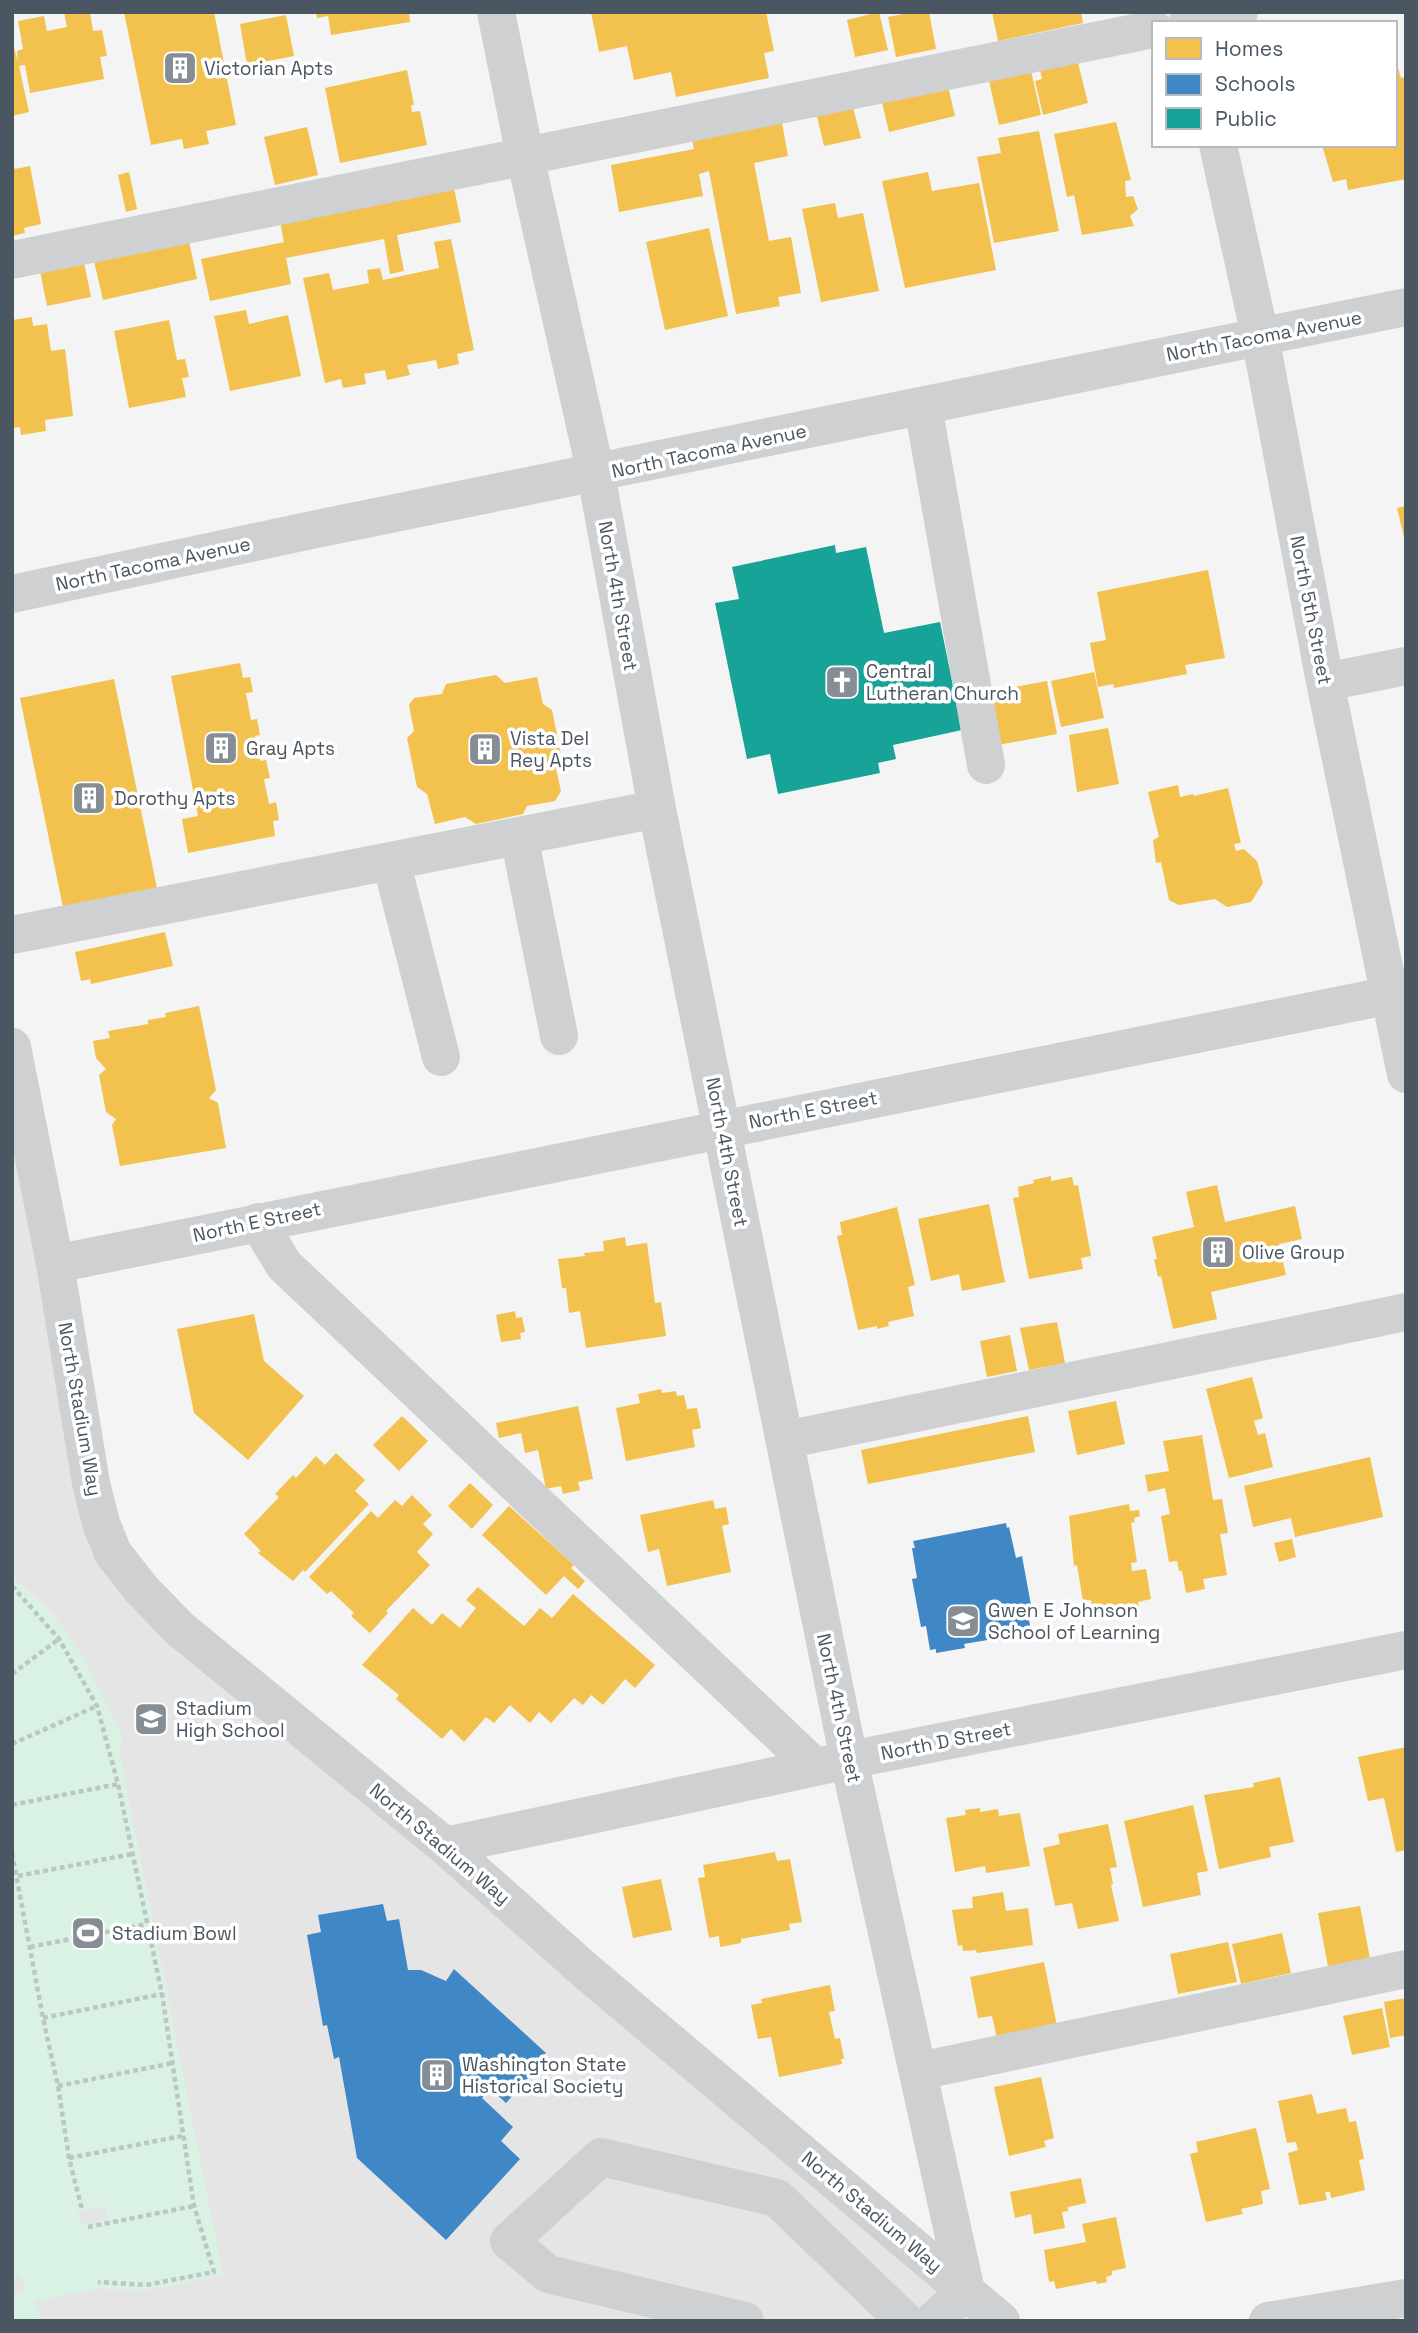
<svg xmlns="http://www.w3.org/2000/svg" width="1418" height="2333" viewBox="0 0 1418 2333" font-family="'Space Grotesk',sans-serif">
<style>
.education{fill:#e6e5e6}
.green{fill:#d9f2e3;fill-rule:evenodd}
.homes{fill:#f2c14e}
.schools{fill:#3f88c5}
.public{fill:#17a398}
.lines{fill:none;stroke-linecap:round;stroke-linejoin:round}
.path{stroke:#bcc7c4;stroke-width:4.5;stroke-dasharray:5 3.5;stroke-linecap:butt}
.minor{stroke:#ced0d2;stroke-width:38}
.labels{text-anchor:middle;dominant-baseline:central;stroke-width:7;stroke-linejoin:round;paint-order:stroke}
.poi-label{font-size:19px;fill:#4a5661;stroke:#fff;text-anchor:start}
.street-label{font-size:19px;fill:#4a5661;stroke:#fff}
</style>
<rect width="100%" height="100%" fill="#f4f4f4"/>
<path class="education" d="M12,1047L113,1553L1001,2321H12Z"/>
<path class="green" d="M12,1576C24,1587 37,1597 48,1609C82,1647 102,1695 123,1740L119,1751L223,2275L145,2290L94,2289L35,2301L41,2321H12V2297L27,2288L19,2275L12,2280ZM105,2206L108,2220L81,2225L78,2212Z"/>
<path class="homes" d="M64,12H90L93,31L102,30L107,56L100,57L104,79L30,93L25,65L19,66L29,112L12,116V40L18,62L17,51L23,49L18,21L44,16L47,31L67,27Z
M124,12H214L236,125L206,131L209,144L184,149L182,139L151,145Z
M316,12H409L410,22L331,35L328,16L317,18Z
M591,12H766L774,51L764,53L769,78L676,97L671,72L634,80L627,46L599,52Z
M879,12L888,50L855,57L847,20Z
M914,12H929L936,49L896,57L888,17Z
M992,12H1081L1083,23L998,41Z
M286,15L294,56L247,65L240,24Z
M1395,58L1401,78L1406,77V179L1348,190L1346,179L1333,182L1322,145H1395Z
M1077,59L1088,103L1043,115L1035,81L1042,79L1040,70Z
M1029,62L1041,115L999,125L987,72Z
M407,70L414,105H411L412,112L420,111L427,145L340,163L325,88Z
M946,78L955,116L889,132L880,94Z
M851,100L861,138L824,146L815,108Z
M780,112L788,156L754,163L769,241L791,237L801,293L778,297L780,306L736,314L709,171L699,174L703,196L619,212L611,165L694,149L690,129Z
M1116,122L1131,180L1125,181L1126,197L1133,196L1138,209L1130,216L1134,226L1082,235L1074,195L1067,197L1054,134Z
M307,127L318,175L275,185L264,137Z
M1039,131L1059,231L994,243L977,157L1001,153L998,138Z
M12,161L15,169L30,166L41,224L24,228L25,233L12,236Z
M129,172L137,209L126,212L118,175Z
M928,172L932,191L979,183L996,270L905,288L882,181Z
M453,183L461,222L397,235L404,271L390,274L384,239L286,258L291,284L210,301L201,259L284,242L279,217Z
M835,203L838,218L863,213L879,291L821,302L802,209Z
M709,228L728,316L665,330L646,242Z
M451,239L474,350L457,354L459,364L438,369L436,360L407,365L410,375L387,380L385,370L364,374L366,384L343,388L341,379L325,383L303,278L329,273L333,290L369,283L367,270L380,268L383,280L439,268L434,242Z
M189,241L197,279L103,300L94,261Z
M83,257L91,297L47,306L39,266Z
M246,310L249,324L288,315L301,376L230,391L214,316Z
M32,317L33,326L47,324L51,351L65,349L73,416L45,420L46,431L21,435L20,427L12,428V332L14,331L12,320Z
M169,320L177,360L185,359L189,377L182,378L186,397L129,408L114,331Z
M1406,506V540L1405,541L1397,508Z
M1208,570L1225,658L1185,665L1187,674L1114,688L1113,684L1098,687L1090,643L1106,640L1097,592Z
M240,663L243,678L250,677L253,692L246,693L251,720L257,719L260,735L255,736L260,761L266,760L270,778L264,779L269,804L276,802L279,820L273,821L275,836L188,853L182,819L198,816L171,676Z
M1094,672L1104,718L1061,727L1051,681Z
M496,675L505,683L537,677L543,704L552,710L562,760L556,769L561,791L555,801L527,806L523,814L476,824L465,817L435,824L427,794L417,787L407,738L414,731L409,705L414,698L442,694L446,684Z
M114,679L159,898L65,917L20,698Z
M1047,681L1057,734L988,747L978,694Z
M1108,728L1119,784L1077,792L1069,735Z
M1178,785L1180,797L1193,794L1194,796L1228,788L1241,843L1234,844L1236,851L1244,849L1257,861L1263,883L1251,902L1227,907L1215,899L1179,905L1169,900L1161,862L1156,863L1153,840L1159,837L1148,792Z
M165,932L173,966L91,984L90,979L81,981L75,952Z
M199,1006L216,1090L209,1098L218,1103L226,1148L120,1166L112,1125L116,1119L106,1112L99,1075L106,1069L96,1058L93,1041L110,1038L108,1031L148,1024V1020L166,1017L165,1013Z
M1051,1176V1181L1072,1177L1074,1186L1078,1185L1091,1256L1081,1258L1083,1269L1029,1279L1013,1198L1019,1197L1018,1187L1034,1183L1033,1180Z
M1217,1185L1225,1222L1295,1206L1302,1239L1279,1244L1286,1275L1211,1292L1217,1319L1173,1329L1161,1276L1158,1277L1154,1259H1157L1152,1237L1194,1227L1186,1192Z
M989,1204L1005,1282L962,1291L959,1274L931,1281L918,1219Z
M897,1207L915,1285L908,1287L914,1316L888,1322L889,1326L877,1329V1326L858,1330L837,1236L842,1235L840,1222Z
M625,1237L626,1246L647,1243L655,1303L661,1302L666,1336L586,1348L580,1311L569,1313L566,1288H562L558,1259L585,1256L584,1253L604,1251L603,1241Z
M515,1311L516,1318L522,1317L525,1332L520,1333L521,1339L501,1342L496,1315Z
M254,1314L264,1361L304,1396L248,1460L194,1413L177,1329Z
M1057,1322L1065,1363L1029,1370L1020,1328Z
M1010,1335L1017,1371L987,1377L980,1341Z
M1252,1377L1263,1418L1254,1421L1258,1435L1265,1433L1273,1467L1229,1478L1206,1389Z
M661,1389L662,1393L676,1391L677,1396L684,1395L687,1409L697,1408L701,1428L692,1430L695,1447L626,1461L616,1408L640,1403L638,1394Z
M1116,1401L1125,1444L1077,1455L1068,1411Z
M578,1406L593,1479L578,1482L580,1490L563,1494L561,1486L546,1489L538,1450L525,1453L521,1433L499,1438L496,1423Z
M402,1416L428,1441L399,1471L373,1445Z
M1028,1416L1035,1452L868,1484L861,1450Z
M1202,1435L1213,1500L1222,1499L1228,1533L1220,1534L1227,1575L1203,1579L1205,1589L1186,1593L1182,1571H1179L1177,1561L1169,1562L1161,1516L1170,1514L1165,1488L1148,1492L1145,1475L1169,1471L1163,1441Z
M336,1453L365,1480L355,1491L369,1504L305,1572L303,1570L293,1581L258,1553L261,1551L244,1534L279,1497L275,1494L293,1475L296,1478L316,1456L325,1465Z
M1370,1457L1383,1517L1295,1537L1291,1518L1253,1527L1244,1486Z
M470,1483L493,1505L472,1529L448,1506Z
M412,1495L432,1515L423,1524L433,1534L417,1552L430,1565L386,1611L388,1613L370,1633L351,1616L354,1613L331,1591L327,1594L309,1577L371,1511L378,1518L395,1500L402,1506Z
M713,1500L715,1509L726,1507L729,1524L722,1526L731,1572L667,1586L659,1549L648,1552L640,1515Z
M1129,1504L1130,1511L1139,1510L1140,1516L1134,1518L1135,1522L1131,1523L1137,1562L1131,1563L1132,1571L1146,1569L1151,1599L1138,1602L1140,1611L1112,1615L1111,1608L1093,1611L1091,1600L1083,1601L1077,1565L1074,1566L1069,1516Z
M509,1506L574,1565L571,1568L585,1581L578,1589L564,1576L546,1595L482,1535Z
M1292,1539L1296,1557L1279,1562L1274,1543Z
M478,1587L524,1626L540,1608L552,1618L573,1594L655,1665L635,1688L625,1679L603,1705L591,1695L583,1705L574,1698L551,1723L539,1712L530,1723L510,1705L494,1723L486,1717L464,1742L451,1729L442,1739L396,1699L399,1695L362,1665L413,1608L432,1625L442,1613L460,1628L476,1608L466,1600Z
M1406,1747V1850L1396,1852L1384,1798L1368,1801L1358,1757Z
M1280,1777L1294,1842L1269,1847L1271,1857L1219,1869L1204,1795L1254,1787L1253,1783Z
M1193,1805L1208,1871L1197,1873L1201,1895L1143,1907L1124,1821Z
M980,1808V1812L998,1809L999,1816L1020,1813L1030,1866L986,1873L985,1866L955,1872L946,1818L966,1815L965,1810Z
M1108,1824L1117,1867L1110,1868L1113,1884L1111,1885L1119,1921L1078,1929L1072,1903L1055,1906L1043,1848L1060,1844L1058,1834Z
M775,1852L777,1861L790,1859L802,1922L789,1924L790,1930L741,1939V1943L720,1947L719,1936L709,1938L698,1878L705,1877L703,1865Z
M661,1879L672,1930L633,1938L622,1887Z
M1003,1892L1006,1911L1028,1908L1033,1945L977,1953L976,1950L963,1951L962,1945L958,1946L952,1910L973,1908L972,1897Z
M1360,1906L1372,1969L1330,1977L1318,1913Z
M1282,1933L1291,1973L1241,1984L1232,1944Z
M1228,1942L1237,1982L1178,1994L1170,1954Z
M1044,1962L1057,2026L997,2038L992,2016L978,2018L970,1977Z
M830,1985L835,2011L829,2012L835,2039L840,2038L844,2059H841L842,2064L779,2077L771,2037L758,2039L751,2005L762,2003L761,1999Z
M1406,1998V2035L1390,2038L1384,2002Z
M1382,2008L1390,2047L1352,2055L1343,2016Z
M1041,2077L1054,2138L1044,2141L1046,2147L1009,2156L994,2087Z
M1312,2094L1317,2114L1346,2108L1349,2122L1356,2121L1364,2159L1359,2160L1365,2190L1331,2198L1330,2192H1325L1327,2200L1299,2205L1288,2153L1298,2150L1296,2142L1287,2143L1278,2101Z
M1256,2128L1270,2189L1261,2191L1263,2204L1241,2209L1243,2214L1206,2222L1190,2154L1198,2152L1196,2142Z
M1081,2178L1086,2203L1068,2207V2211L1062,2212L1065,2228L1034,2234L1031,2214L1015,2218L1010,2192Z
M1116,2217L1126,2268L1112,2271V2275L1106,2277L1107,2282L1097,2284L1096,2281L1056,2289L1054,2281L1049,2282L1044,2250L1086,2242L1082,2224Z"/>
<path class="schools" d="M1006,1523L1007,1528L1009,1527L1016,1558L1022,1556L1031,1605H1026L1031,1630H1027L1028,1636L999,1641V1638L964,1644L965,1648L936,1653V1649L930,1650L926,1626L921,1627L912,1579L917,1578L912,1548H915L913,1541Z
M383,1904L387,1921L399,1919L408,1970H421L446,1981L454,1969L546,2053L541,2058L544,2060L506,2103L491,2089L482,2098L513,2127L501,2141L520,2159L446,2240L357,2158L339,2057L334,2059L327,2025L323,2026L307,1935L321,1932L318,1915Z"/>
<path class="public" d="M835,545L836,553L866,547L884,633L940,622L962,730L893,745L896,759L878,763L880,773L778,794L770,754L747,759L715,603L739,599L732,567Z"/>
<g class="lines">
<path class="path" d="M12,1586L59,1639L97,1706L118,1784L162,1994L194,2206L214,2272L146,2285L98,2282
M12,1674L59,1639
M12,1744L97,1706
M12,1805L118,1784
M12,1853L43,2018L58,2086L69,2158L82,2209
M18,1876L132,1854
M30,1947L147,1924
M43,2018L162,1994
M58,2086L173,2063
M69,2158L182,2136
M88,2227L194,2206"/>
<path class="minor" d="M496,12L525,156L596,474L657,809L849,1760L966,2291L933,2321
M1187,23L1239,12
M1218,145L1260,336L1325,682L1406,1074
M12,260L1154,29
M923,406L986,765
M12,594L307,531L1406,307
M1325,682L1406,666
M519,836L559,1036
M391,861L441,1057
M12,935L657,809
M12,1047L55,1264L91,1483L101,1523L113,1553L142,1590L180,1629L445,1846L587,1972L1001,2321
M258,1222L284,1265L815,1767
M55,1264L1406,992
M785,1440L1406,1312
M445,1846L849,1760L1406,1650
M919,2071L1406,1969
M745,2321L548,2274L509,2241L601,2157L777,2198L905,2321
M1268,2321L1406,2298"/>
</g>
<defs>
<g id="building-square" transform="scale(1.75)"><rect x="-9" y="-9" width="18" height="18" rx="4" fill="#868d94" stroke="#fff"/><path d="M-4-6H4V6H1V3H-1V6H-4ZM-2.5-4.3h1.7v1.8h-1.7ZM.8-4.3h1.7v1.8H.8ZM-2.5-1h1.7V.8h-1.7ZM.8-1h1.7V.8H.8Z" fill="#fff"/></g>
<g id="church-square" transform="scale(1.75)"><rect x="-9" y="-9" width="18" height="18" rx="4" fill="#868d94" stroke="#fff"/><path d="M-1.2-6h2.4v3.5h3.3v2.4h-3.3V6h-2.4V-.1h-3.3v-2.4h3.3Z" fill="#fff"/></g>
<g id="school-square" transform="scale(1.75)"><rect x="-9" y="-9" width="18" height="18" rx="4" fill="#868d94" stroke="#fff"/><path d="M0-5L7-2L0 1L-7-2ZM-4 1L0 2.5L4 1V4Q0 6-4 4Z" fill="#fff"/></g>
<g id="stadium-square" transform="scale(1.75)"><rect x="-9" y="-9" width="18" height="18" rx="4" fill="#868d94" stroke="#fff"/><path d="M0-5a6.5 5 0 1 0 0 10a6.5 5 0 1 0 0-10ZM-3.5-1.8h7v3.6h-7Z" fill="#fff"/></g>
</defs>
<g fill-rule="evenodd">
<use href="#building-square" x="180" y="68"/>
<use href="#church-square" x="842" y="682"/>
<use href="#building-square" x="221" y="748"/>
<use href="#building-square" x="485" y="749"/>
<use href="#building-square" x="89" y="798"/>
<use href="#building-square" x="1218" y="1252"/>
<use href="#school-square" x="963" y="1621"/>
<use href="#school-square" x="151" y="1719"/>
<use href="#stadium-square" x="88" y="1933"/>
<use href="#building-square" x="437" y="2075"/>
</g>
<g class="labels">
<g class="poi-label">
<text x="204" y="68">Victorian Apts</text>
<text x="866" y="671">Central<tspan x="866" dy="22">Lutheran Church</tspan></text>
<text x="510" y="738">Vista Del<tspan x="510" dy="22">Rey Apts</tspan></text>
<text x="246" y="748">Gray Apts</text>
<text x="114" y="798">Dorothy Apts</text>
<text x="1242" y="1252">Olive Group</text>
<text x="988" y="1610">Gwen E Johnson<tspan x="988" dy="22">School of Learning</tspan></text>
<text x="176" y="1708">Stadium<tspan x="176" dy="22">High School</tspan></text>
<text x="112" y="1933">Stadium Bowl</text>
<text x="462" y="2064">Washington State<tspan x="462" dy="22">Historical Society</tspan></text>
</g>
<g class="street-label">
<text transform="translate(1264 336) rotate(-11)">North Tacoma Avenue</text>
<text transform="translate(709 451) rotate(-12)">North Tacoma Avenue</text>
<text transform="translate(153 564) rotate(-12)">North Tacoma Avenue</text>
<text transform="translate(618 596) rotate(80)">North 4th Street</text>
<text transform="translate(1311 610) rotate(79)">North 5th Street</text>
<text transform="translate(813 1110) rotate(-11)">North E Street</text>
<text transform="translate(727 1152) rotate(79)">North 4th Street</text>
<text transform="translate(257 1222) rotate(-12)">North E Street</text>
<text transform="translate(80 1409) rotate(80)">North Stadium Way</text>
<text transform="translate(839 1708) rotate(78)">North 4th Street</text>
<text transform="translate(946 1741) rotate(-11)">North D Street</text>
<text transform="translate(440 1844) rotate(40)">North Stadium Way</text>
<text transform="translate(872 2212) rotate(40)">North Stadium Way</text>
</g>
</g>
<rect width="1418" height="2333" fill="none" stroke="#4a5661" stroke-width="28"/>
<rect x="1152" y="21" width="245" height="126" fill="#ffffff" stroke="#b7bbc0" stroke-width="2"/>
<rect x="1166" y="38" width="35" height="21" fill="#f2c14e" stroke="#b7bbc0" stroke-width="2"/>
<text x="1215" y="56" font-size="21" fill="#4a5661">Homes</text>
<rect x="1166" y="74" width="35" height="21" fill="#3f88c5" stroke="#b7bbc0" stroke-width="2"/>
<text x="1215" y="91" font-size="21" fill="#4a5661">Schools</text>
<rect x="1166" y="108" width="35" height="21" fill="#17a398" stroke="#b7bbc0" stroke-width="2"/>
<text x="1215" y="126" font-size="21" fill="#4a5661">Public</text>
</svg>
